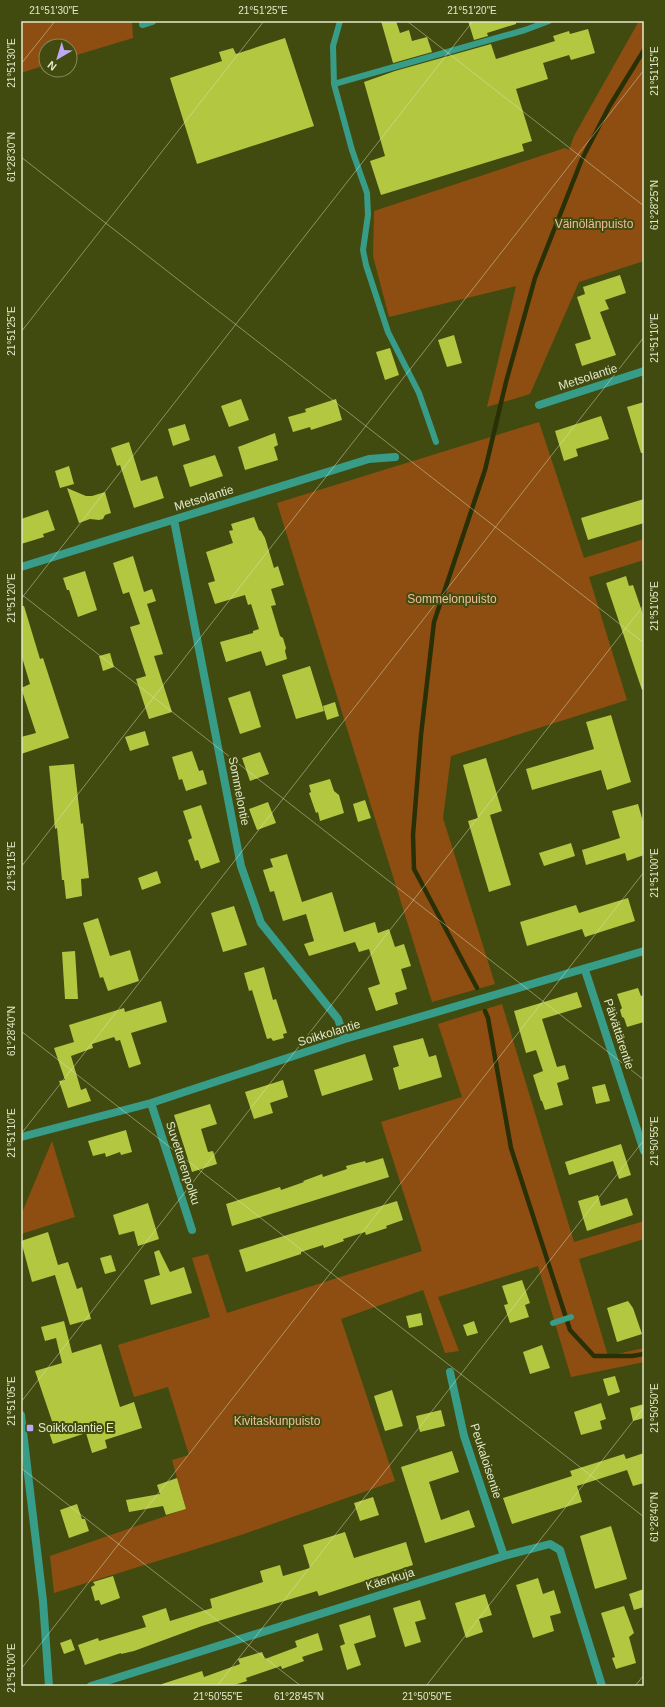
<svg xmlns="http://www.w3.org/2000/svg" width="665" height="1707" viewBox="0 0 665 1707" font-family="Helvetica,sans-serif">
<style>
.green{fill:#8e4e11}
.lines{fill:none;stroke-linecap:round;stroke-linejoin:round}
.stream{stroke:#2a3005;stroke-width:4.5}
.building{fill:#b3c741}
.lane{stroke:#379d89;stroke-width:6}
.street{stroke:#379d89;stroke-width:8}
.ticks{fill:none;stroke:#e2e9cb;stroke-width:1;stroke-opacity:0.45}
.poi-dot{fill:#bfa9f4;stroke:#424b0f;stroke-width:1.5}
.labels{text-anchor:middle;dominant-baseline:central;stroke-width:4;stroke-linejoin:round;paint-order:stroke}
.park-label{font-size:12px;fill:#efbe99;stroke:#424b0f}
.street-label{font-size:12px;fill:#e2e9cb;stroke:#424b0f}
.poi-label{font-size:12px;fill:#e2e9cb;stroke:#424b0f;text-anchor:start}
.neatline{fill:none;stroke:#e2e9cb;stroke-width:1.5}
.ticks-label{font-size:10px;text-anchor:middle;fill:#e2e9cb}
</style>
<rect width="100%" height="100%" fill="#424b0f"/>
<path class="green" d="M21,21H132L133,38L70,57V46H46V65L21,73Z
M639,21H644V261L579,282L530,394L487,407L516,286L389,317L373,256L374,211L565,148L569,150L574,136Z
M539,422L584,558L644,539V560L589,577L627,700L451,756L443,818L495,984L432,1002L277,503Z
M502,1004L574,1242L644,1221V1239L579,1259L608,1356L644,1348V1362L571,1377L538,1266L438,1297L459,1351L445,1353L423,1290L341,1319L395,1481L238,1536L54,1593L50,1556L186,1509L172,1460L189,1455L168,1387L134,1397L118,1345L210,1317L192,1258L208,1254L227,1313L422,1251L381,1122L462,1097L438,1024Z
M52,1141L75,1217L21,1234V1215Z"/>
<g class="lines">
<path class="stream" d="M477,988L414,869L413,835L421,735L434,622L485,470L506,382L535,278L582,159L609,107L644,50
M485,1011L488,1018L511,1148L570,1330L594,1356H632L644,1354"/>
</g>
<path class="building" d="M381,21H396L400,33L409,30L412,41L427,37L432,52L393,63Z
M468,21H516V24L487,33L488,36L474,40Z
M588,29L595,53L571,60L569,55L543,63L548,79L516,89L532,141L522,144L524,151L381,195L370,161L385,156L364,82L395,71L491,44L496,59L555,41L553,36L569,31L570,34Z
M285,38L314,126L197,164L170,78L222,61L219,52L233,48L236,54Z
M620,275L626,293L605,300L609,309L600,312L616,355L582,366L575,344L591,339L577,297L585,294L583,287Z
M454,335L462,363L447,367L438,340Z
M390,348L399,375L385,380L376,352Z
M241,399L249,420L229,427L221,406Z
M336,399L342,420L311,430L310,427L293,432L288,417L306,412L305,409Z
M644,402V453H641L627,407Z
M601,416L609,439L576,449L578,456L564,461L555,431Z
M185,424L190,440L173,446L168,429Z
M275,433L278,445L274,447L278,460L245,470L238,447Z
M129,442L141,481L157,476L164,498L134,508L120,465L117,466L111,448Z
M215,455L223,476L190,487L183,465Z
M69,466L74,484L60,488L55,471Z
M67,488L86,496H92L105,492L111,513L105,515L103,519L99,520L90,519L79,523Z
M644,499V523L588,540L581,518Z
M48,510L55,530L43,534L44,537L21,544V519Z
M254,517L259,530L261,531L265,538L274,568L278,566L284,585L271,589L276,605L271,606L280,636L283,638L286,648L285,651L287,659L266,666L261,651L226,662L220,642L253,633V631L259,629L251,604L248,605L245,595L215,604L208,583L215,581L206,552L233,543L229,531L233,530L231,524Z
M133,556L144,592L152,589L156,601L147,604L163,654L154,656L172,712L149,719L136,679L146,676L130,627L140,624L129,592L123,594L113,563Z
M85,571L97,610L78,617L69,590H67L63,578Z
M626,576L629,586L633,585L644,617V690H642L606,583Z
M21,606H24L40,659L43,658L69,738L21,754V737L36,733L21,688L30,684L21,654Z
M110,653L114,667L103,671L99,656Z
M310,666L324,711L296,719L282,675Z
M250,691L261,727L240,734L228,698Z
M335,702L339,716L327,720L323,706Z
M611,715L631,782L607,790L601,770L532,790L526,769L594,749L586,722Z
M145,731L149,745L130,751L125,737Z
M192,751L199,771L203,770L207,784L186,791L182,779L179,780L172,757Z
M260,752L269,774L250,781L242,758Z
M486,758L502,811L490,815L511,885L489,892L468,821L478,818L463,765Z
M74,764L81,824L83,823L89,878L81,879L82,896L66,899L64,880H62L57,828L55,829L49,766Z
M330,779L334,791L339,795L344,813L320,821L318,812L316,813L309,793L311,792L309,785Z
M365,800L371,818L358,822L353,804Z
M268,802L276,823L257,830L249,809Z
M638,804L644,825V855L627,861L625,853L586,865L582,850L620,838L612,811Z
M201,805L220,862L201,869L198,860L195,861L188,840L192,838L183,811Z
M571,843L575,856L544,866L539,853Z
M287,854L302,902L332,892L344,932L375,922L378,933L389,929L395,947L404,944L411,966L401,969L407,989L395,993L398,1004L376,1011L368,988L380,984L369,949L359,952L355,942L309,956L304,944L314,941L306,914L283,921L274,891L270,892L263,870L273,867L270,859Z
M157,871L161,883L142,890L138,878Z
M628,898L635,921L585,937L582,929L527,946L520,922L576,905L579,913Z
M234,906L247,945L223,952L211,913Z
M98,918L110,956L130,950L139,981L108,991L103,977L100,978L83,923Z
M75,951L78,999H65L62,952Z
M264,967L273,1000L276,999L287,1033L283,1034L284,1038L273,1041L271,1038L267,1039L252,990L249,991L244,973Z
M638,988L641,996L644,995V1022L627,1027L624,1018L622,1017L620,1010L622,1008L617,994Z
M577,992L582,1007L542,1019L557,1067L565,1065L569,1079L557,1083L563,1105L545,1110L542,1101H541L533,1075L543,1071L536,1050L526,1053L514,1011Z
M161,1001L167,1022L131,1033L141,1064L129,1068L120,1040L116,1041L114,1037L92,1044L93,1048L71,1056L81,1090L86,1088L91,1101L68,1108L59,1081L65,1080L54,1048L74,1042L69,1025L124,1008L125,1012Z
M423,1038L429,1057L436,1055L442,1077L399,1090L393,1068L399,1066L393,1046Z
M365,1054L373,1080L322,1096L314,1070Z
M283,1080L288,1097L270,1103L273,1113L254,1119L245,1092Z
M605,1084L610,1101L596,1104L592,1087Z
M210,1104L217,1124L201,1129L208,1152L213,1151L217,1164L192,1172L174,1115Z
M126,1130L132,1152L121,1155L120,1152L106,1157L105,1153L93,1156L88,1141Z
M621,1144L631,1175L619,1179L613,1161L569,1175L565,1162Z
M383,1158L389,1177L232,1226L226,1204L280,1187L281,1190L304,1182L303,1181L322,1174L323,1177L347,1169L346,1166L365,1161L366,1163Z
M598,1195L601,1206L627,1198L633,1215L587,1231L578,1201Z
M397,1201L403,1220L386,1226L387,1228L366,1235L365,1232L343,1239L344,1241L324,1248L323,1245L301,1252V1254L246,1272L239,1250Z
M148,1203L159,1239L138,1246L134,1231L119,1235L113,1215Z
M48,1232L58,1265L68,1262L77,1289L82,1287L91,1319L70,1325L55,1275L32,1282L21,1241Z
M159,1250L170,1272L184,1267L192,1293L151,1305L144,1280L160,1275L154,1252Z
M111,1255L116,1271L105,1274L100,1258Z
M522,1280L530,1303L525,1305L529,1317L510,1323L504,1305L508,1304L502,1286Z
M628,1301L633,1308L642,1334L617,1342L607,1308Z
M421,1313L423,1325L409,1328L406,1316Z
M64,1321L72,1353L101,1344L120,1407L134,1402L142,1428L105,1440L107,1448L92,1453L86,1433L53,1444L48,1429L54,1427L35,1371L62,1363L56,1338L45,1341L41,1327Z
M474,1321L478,1333L467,1336L463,1325Z
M542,1345L550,1368L530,1374L523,1352Z
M615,1376L620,1392L608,1396L603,1379Z
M392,1390L403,1426L385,1431L374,1396Z
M601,1403L606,1419L600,1421L602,1429L581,1435L574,1412Z
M644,1404V1418L633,1421L630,1408Z
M441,1410L445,1426L420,1432L416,1416Z
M452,1451L459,1472L429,1482L441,1520L469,1510L475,1527L425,1543L401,1467Z
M644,1453V1483L633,1486L627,1470L577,1486L582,1502L512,1524L503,1498L572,1476L570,1471L624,1454L626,1459Z
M177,1478L186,1509L166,1515L163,1506L129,1512L126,1500L160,1494L157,1485Z
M373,1497L379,1515L360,1521L354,1503Z
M77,1504L82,1519H85L89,1531L69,1538L60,1510Z
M611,1526L627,1579L595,1589L580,1536Z
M345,1532L354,1558L406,1542L413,1565L319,1596L317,1591L202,1626L134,1651L121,1654V1653L85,1665L78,1645L98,1638L99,1641L146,1627L142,1616L166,1608L170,1621L212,1608L210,1599L263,1582L260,1571L280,1565L283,1576L310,1568L303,1545Z
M113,1576L120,1598L101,1605L99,1600L95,1601L91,1587L95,1585L93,1582Z
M538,1578L543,1594L554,1590L561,1613L550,1616L554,1631L533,1638L516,1585Z
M644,1589V1607L634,1610L629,1594Z
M485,1594L492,1615L479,1619L483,1632L466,1638L455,1603Z
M420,1600L426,1619L415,1622L421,1642L405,1647L393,1608Z
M624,1606L634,1633L629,1637L636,1663L616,1669L612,1658L615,1657L601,1613Z
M370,1615L376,1637L354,1644L361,1665L347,1670L340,1646L345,1644L339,1625Z
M318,1633L323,1650L302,1657L304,1661L282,1669L281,1666L246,1678L247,1681L231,1686H162V1684L202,1671L204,1677L240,1664L238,1659L262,1652L265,1659L297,1647L295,1641Z
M71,1639L75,1650L64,1654L60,1643Z"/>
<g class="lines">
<path class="lane" d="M340,21L333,46L334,84L352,150L367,193L368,215L363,250L366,265L388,332L419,393L436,442
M334,84L525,30L549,21
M553,1323L571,1317"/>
<path class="street" d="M143,21V24L152,21
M539,405L644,371
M174,520L241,866L261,923L338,1019L345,1039
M21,567L369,459L395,457
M585,970L644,1151
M151,1103L192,1230
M21,1137L151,1103L345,1039L644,951
M450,1372L464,1436L504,1556
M21,1415L43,1601L49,1686
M91,1686L504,1556L550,1544L560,1550L602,1686"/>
</g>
<path class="ticks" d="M407,21L644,206M21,64L55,21M21,157L644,643M21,332L264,21M21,594L644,1080M21,599L473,21M21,867L644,70M21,1031L644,1517M21,1134L644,337M21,1402L644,605M21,1468L301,1686M21,1669L644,872M217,1686L644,1140M426,1686L644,1407M635,1686L644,1675"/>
<rect class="poi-dot" x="26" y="1424" width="8" height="8" rx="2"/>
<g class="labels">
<g class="park-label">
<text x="594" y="224">Väinölänpuisto</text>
<text x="452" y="599">Sommelonpuisto</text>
<text x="277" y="1421">Kivitaskunpuisto</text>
</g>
<g class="street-label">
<text transform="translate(588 377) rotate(-18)">Metsolantie</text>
<text transform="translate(204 498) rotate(-17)">Metsolantie</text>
<text transform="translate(239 791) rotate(79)">Sommelontie</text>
<text transform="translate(329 1033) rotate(-17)">Soikkolantie</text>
<text transform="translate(619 1034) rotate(72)">Päivättärentie</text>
<text transform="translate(183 1163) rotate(72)">Suvettarenpolku</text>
<text transform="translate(486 1461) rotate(72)">Peukaloisentie</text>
<text transform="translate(390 1579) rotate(-17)">Käenkuja</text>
</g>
<g class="poi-label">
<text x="38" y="1428">Soikkolantie E</text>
</g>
</g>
<rect width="665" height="1707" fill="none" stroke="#424b0f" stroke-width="44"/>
<g transform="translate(58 58) rotate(218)"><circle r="19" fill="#424b0f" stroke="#828a5a"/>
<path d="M0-3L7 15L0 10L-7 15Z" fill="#bfa9f4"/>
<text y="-6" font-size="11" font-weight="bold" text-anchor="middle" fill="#e2e9cb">N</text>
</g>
<rect x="22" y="22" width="621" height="1663" class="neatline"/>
<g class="ticks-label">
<text x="54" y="14">21°51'30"E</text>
<text x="263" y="14">21°51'25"E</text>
<text x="472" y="14">21°51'20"E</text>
<text transform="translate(11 63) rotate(-90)" y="4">21°51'30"E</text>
<text transform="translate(654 71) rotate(-90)" y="4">21°51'15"E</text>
<text transform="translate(11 157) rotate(-90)" y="4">61°28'30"N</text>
<text transform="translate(654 205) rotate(-90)" y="4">61°28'25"N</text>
<text transform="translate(11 331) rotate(-90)" y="4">21°51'25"E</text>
<text transform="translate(654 338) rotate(-90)" y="4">21°51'10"E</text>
<text transform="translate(11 598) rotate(-90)" y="4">21°51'20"E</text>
<text transform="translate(654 606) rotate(-90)" y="4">21°51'05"E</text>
<text transform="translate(11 866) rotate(-90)" y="4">21°51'15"E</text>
<text transform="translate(654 873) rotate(-90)" y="4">21°51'00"E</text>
<text transform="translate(11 1031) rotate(-90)" y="4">61°28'40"N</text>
<text transform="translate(11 1133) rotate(-90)" y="4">21°51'10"E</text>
<text transform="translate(654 1141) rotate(-90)" y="4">21°50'55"E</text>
<text transform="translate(11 1401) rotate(-90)" y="4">21°51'05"E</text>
<text transform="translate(654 1408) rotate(-90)" y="4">21°50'50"E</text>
<text transform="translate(654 1517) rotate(-90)" y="4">61°28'40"N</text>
<text transform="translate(11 1668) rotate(-90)" y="4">21°51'00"E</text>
<text x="218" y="1700">21°50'55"E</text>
<text x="299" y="1700">61°28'45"N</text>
<text x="427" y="1700">21°50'50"E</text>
</g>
</svg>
